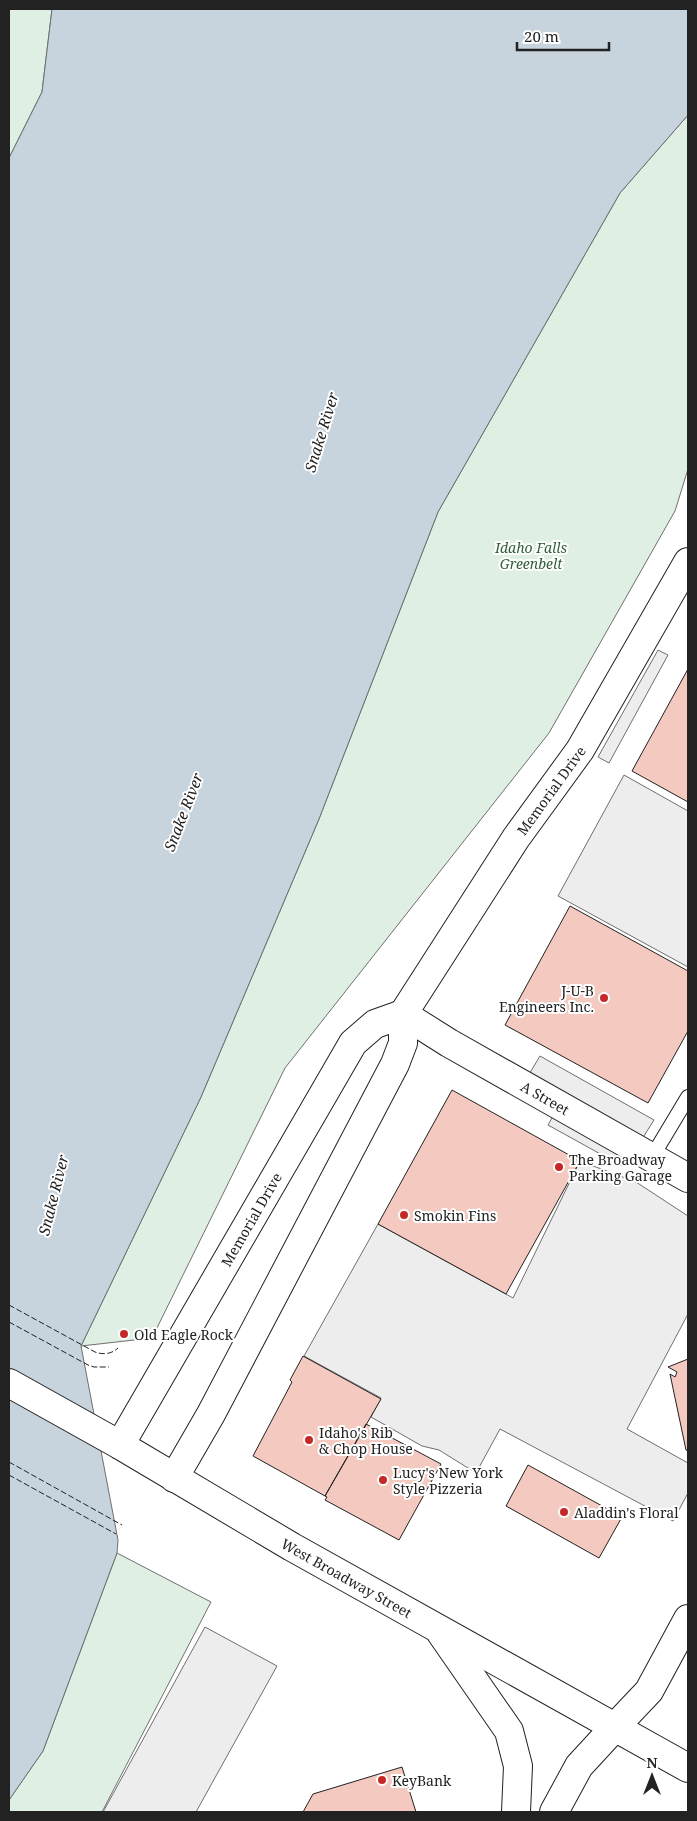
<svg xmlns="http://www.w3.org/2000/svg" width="697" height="1821" viewBox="0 0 697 1821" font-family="'Noto Serif',serif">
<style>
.green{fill:#e0efe3;stroke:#6f6f6f}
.parking{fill:#ededed;stroke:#6f6f6f}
.water{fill:#c7d3dd;stroke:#6f6f6f}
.building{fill:#f3c9c0;stroke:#222}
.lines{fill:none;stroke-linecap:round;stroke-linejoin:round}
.lane-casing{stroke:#222;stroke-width:16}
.street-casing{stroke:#222;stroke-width:30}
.secondary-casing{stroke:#222;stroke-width:30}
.primary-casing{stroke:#222;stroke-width:30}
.lane{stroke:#fff;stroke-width:14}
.street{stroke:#fff;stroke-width:28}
.secondary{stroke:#fff;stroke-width:28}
.primary{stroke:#fff;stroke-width:28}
.fence{stroke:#222;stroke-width:1;stroke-dasharray:6 2.5;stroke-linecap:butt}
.poi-dot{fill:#c62828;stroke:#fff;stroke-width:2}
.labels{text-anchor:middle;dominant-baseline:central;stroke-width:4;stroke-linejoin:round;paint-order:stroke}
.park-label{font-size:14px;font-style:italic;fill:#2f5e38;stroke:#fff}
.street-label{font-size:14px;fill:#222;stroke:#fff}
.poi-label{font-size:14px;fill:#222;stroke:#fff;text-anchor:start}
.water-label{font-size:15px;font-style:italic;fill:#222;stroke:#fff}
</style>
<rect width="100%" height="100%" fill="#fff"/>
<path class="green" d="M9,9H52L42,92L9,158Z
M688,115V469L675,511L549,733L285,1068L152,1338L81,1346L201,1097L319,819L438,512L620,193Z
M117,1553L211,1602L102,1812H9V1800L43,1751Z"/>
<path class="parking" d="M658,650L668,655L609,763L598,757Z
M624,775L688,811V967L558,896Z
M540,1056L654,1120L642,1139L528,1076Z
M553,1116L627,1157L622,1166L548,1125Z
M580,1161L636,1182L688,1216V1314L627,1429L688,1463V1493L673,1521L500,1429L476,1473L439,1450L422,1446L371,1417L381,1398L304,1356L378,1224L513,1298Z
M205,1627L277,1666L196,1812H103Z"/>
<path class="water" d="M52,9H688V115L620,193L438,512L319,819L201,1097L81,1346L118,1540L117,1553L43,1751L9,1800V158L42,92Z"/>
<path class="building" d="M688,669V802L632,771Z
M570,906L688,971V1031L648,1103L505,1025Z
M452,1090L580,1161L506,1294L378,1224Z
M303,1356L381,1399L325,1496L253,1456L292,1382L290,1380Z
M688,1359V1451L686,1450L670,1374L675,1377L677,1372L668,1367Z
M366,1424L441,1464L399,1540L325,1500L327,1497L325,1496Z
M528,1465L622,1517L599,1558L506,1506Z
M402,1767L416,1812H303L313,1794Z"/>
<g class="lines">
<g class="lane-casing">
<path id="lane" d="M652,1157L688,1097"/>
</g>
<g class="street-casing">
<g id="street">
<path id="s1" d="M403,1014L449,1043L688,1178"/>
<path d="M614,1728L649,1691L688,1619"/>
</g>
</g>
<g class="secondary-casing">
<g id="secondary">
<path id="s2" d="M120,1445L353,1043L375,1024L403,1014"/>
<path id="s3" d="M174,1478L211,1414L395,1064L403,1043V1014L516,838L580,750L688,562"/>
<path d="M554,1812L579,1766L614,1728"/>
</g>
</g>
<g class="primary-casing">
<g id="primary">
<path id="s4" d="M9,1383L120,1445L292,1547L688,1768"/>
<path d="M441,1633L509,1731L518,1766L516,1812"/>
</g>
</g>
<use href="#lane" class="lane"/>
<use href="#street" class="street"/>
<use href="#secondary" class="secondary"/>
<use href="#primary" class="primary"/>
<path class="fence" d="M9,1305L95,1352C103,1355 112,1354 118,1348
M9,1322L88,1365L94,1367H109
M9,1462L122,1525
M9,1475L116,1534"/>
</g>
<g class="poi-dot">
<circle cx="604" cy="998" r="5"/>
<circle cx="559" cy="1167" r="5"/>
<circle cx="404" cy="1215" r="5"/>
<circle cx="124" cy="1334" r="5"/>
<circle cx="309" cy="1440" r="5"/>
<circle cx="383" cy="1480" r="5"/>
<circle cx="564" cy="1512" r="5"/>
<circle cx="382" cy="1780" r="5"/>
</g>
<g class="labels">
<g class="park-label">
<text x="531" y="547">Idaho Falls<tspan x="531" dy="16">Greenbelt</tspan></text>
</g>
<g class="street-label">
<text stroke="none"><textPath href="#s3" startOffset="789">Memorial Drive</textPath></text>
<text stroke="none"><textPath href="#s1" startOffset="165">A Street</textPath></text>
<text stroke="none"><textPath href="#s2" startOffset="261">Memorial Drive</textPath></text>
<text stroke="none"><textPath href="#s4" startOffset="390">West Broadway Street</textPath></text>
</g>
<g class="poi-label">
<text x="594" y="990" text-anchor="end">J-U-B<tspan x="594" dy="16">Engineers Inc.</tspan></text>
<text x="569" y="1159">The Broadway<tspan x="569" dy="16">Parking Garage</tspan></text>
<text x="414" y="1215">Smokin Fins</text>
<text x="134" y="1334">Old Eagle Rock</text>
<text x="319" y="1432">Idaho's Rib<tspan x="319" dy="16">&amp; Chop House</tspan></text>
<text x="393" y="1472">Lucy's New York<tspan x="393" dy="16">Style Pizzeria</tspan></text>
<text x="574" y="1512">Aladdin's Floral</text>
<text x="392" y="1780">KeyBank</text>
</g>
<g class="water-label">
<text transform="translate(321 432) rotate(-73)">Snake River</text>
<text transform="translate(183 812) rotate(-69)">Snake River</text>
<text transform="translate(53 1195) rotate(-76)">Snake River</text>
</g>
</g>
<rect width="697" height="1821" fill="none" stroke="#222222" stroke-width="20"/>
<g transform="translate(652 1776)" stroke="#ffffff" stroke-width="4" paint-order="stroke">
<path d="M0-4L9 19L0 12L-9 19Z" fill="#222222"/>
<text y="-8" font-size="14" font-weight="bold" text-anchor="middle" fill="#222222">N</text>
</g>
<path d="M517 42v8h92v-8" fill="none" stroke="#222222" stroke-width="2.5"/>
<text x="524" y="42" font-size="15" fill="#222222" stroke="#ffffff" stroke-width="4" paint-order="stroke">20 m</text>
</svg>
